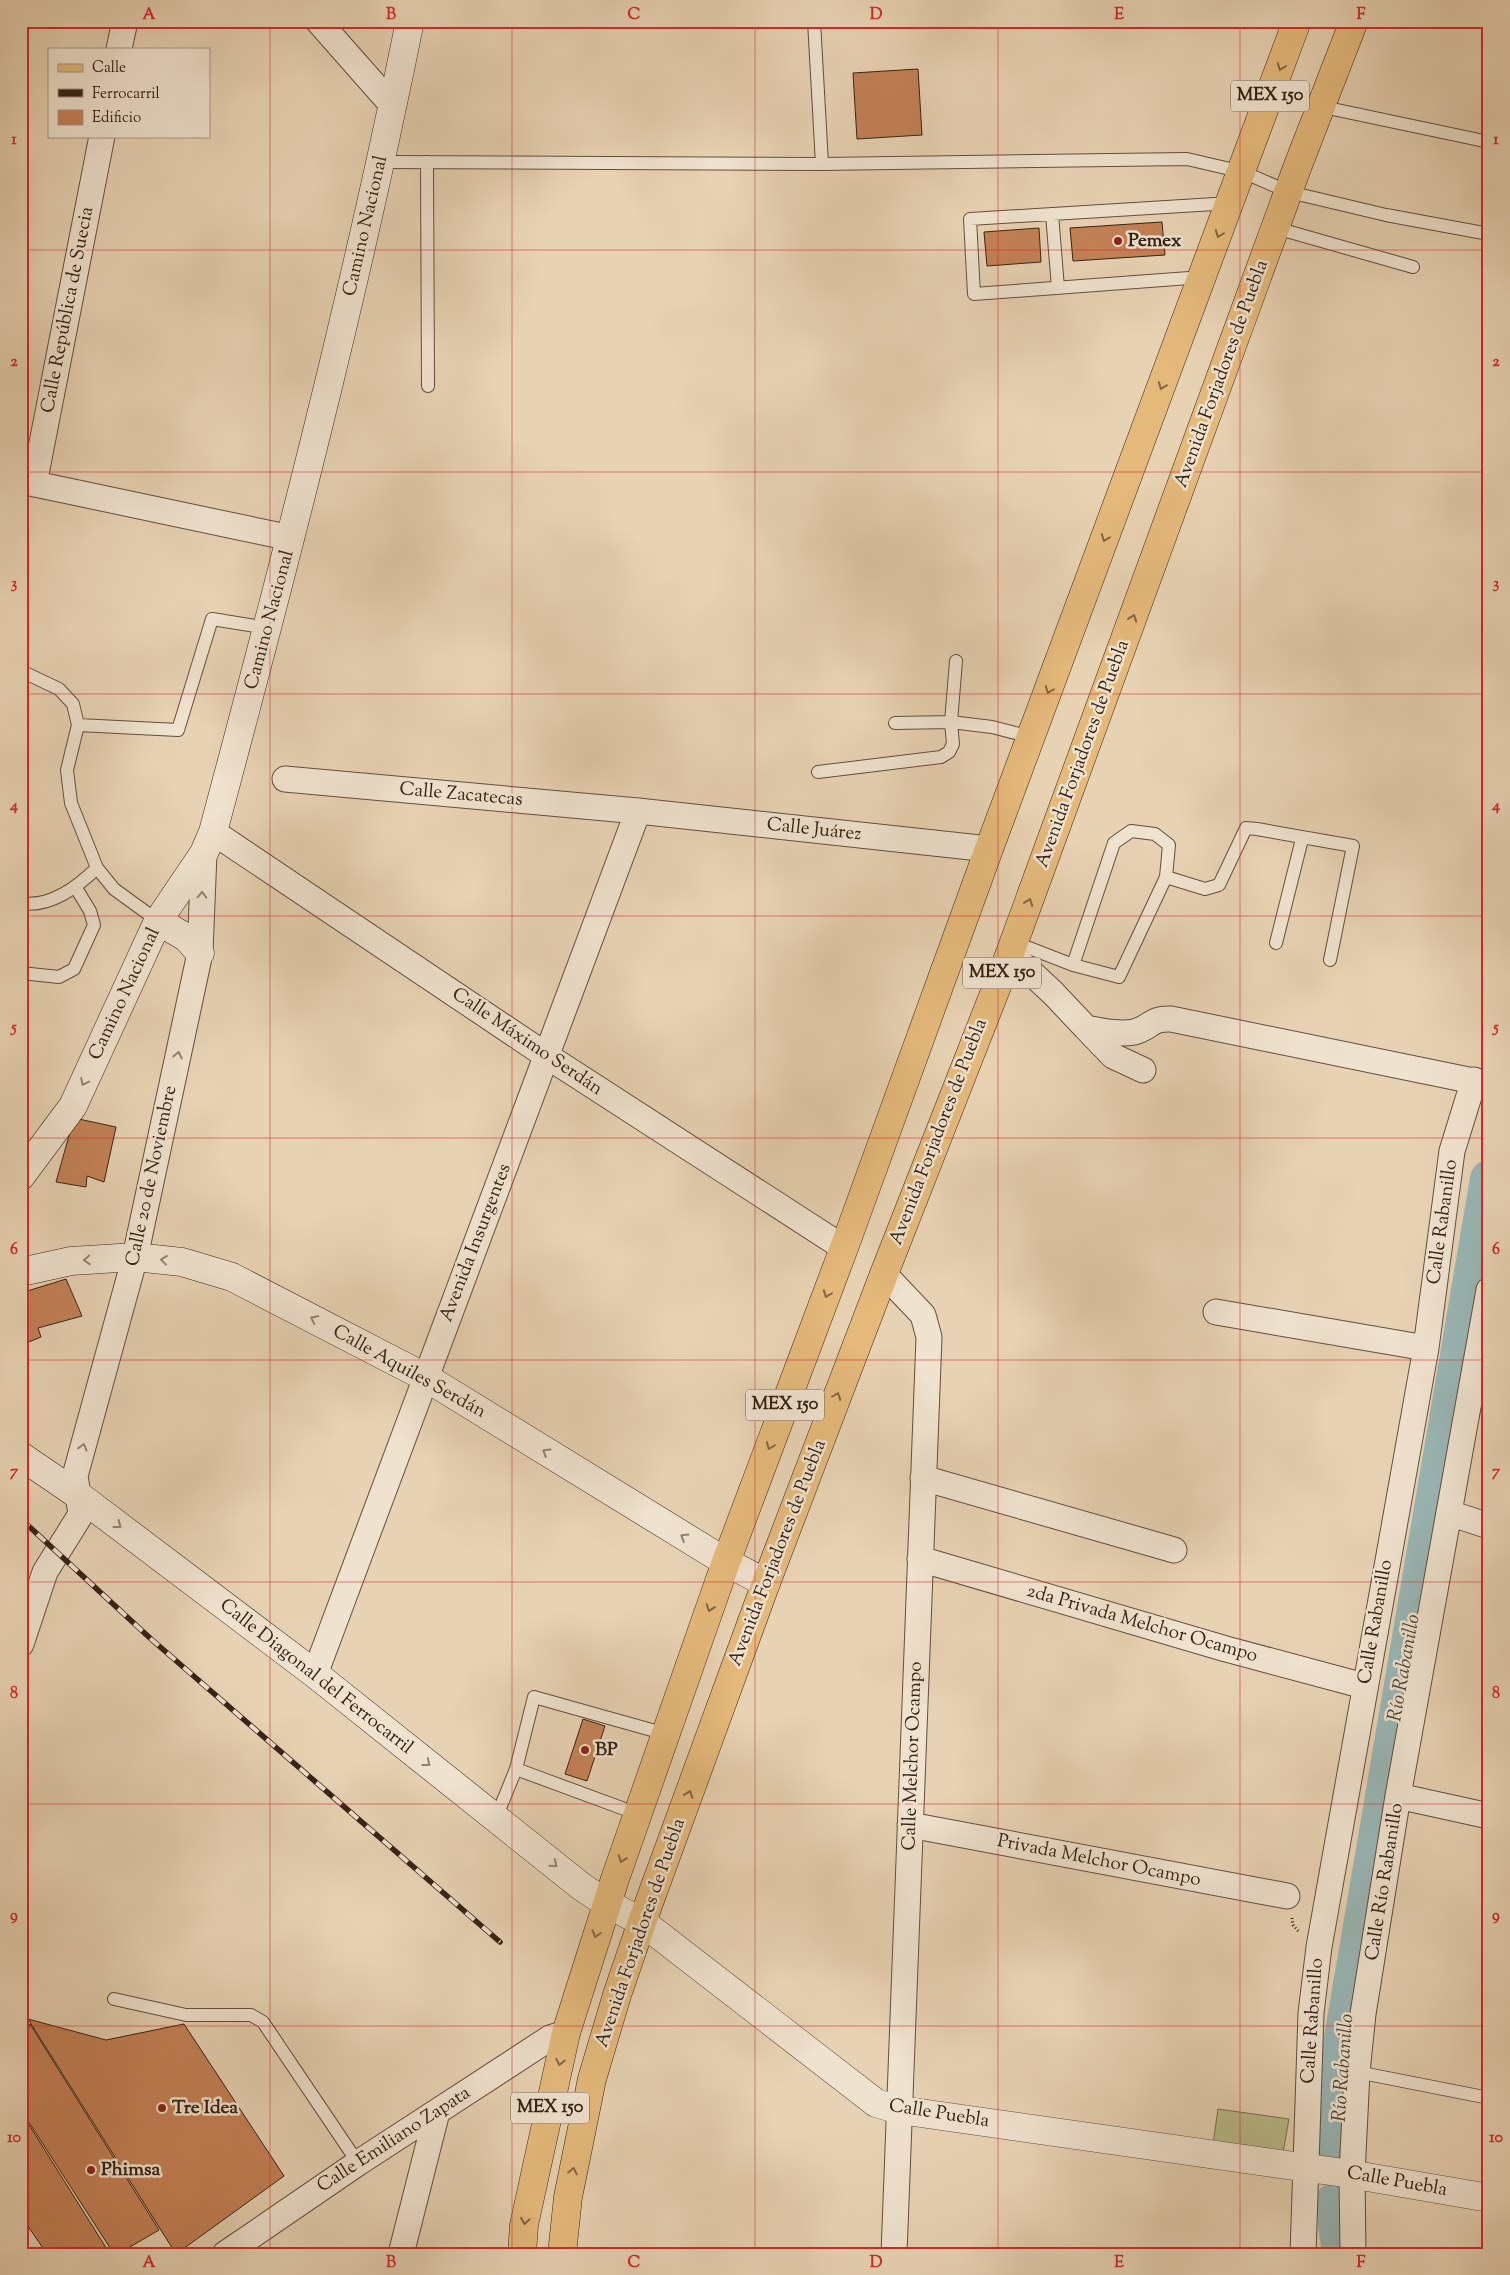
<svg xmlns="http://www.w3.org/2000/svg" width="1510" height="2275" viewBox="0 0 1510 2275" font-family="'Sorts Mill Goudy',serif">
<style>
.green{fill:#b9bb8a;stroke:#776e50}
.lines{fill:none;stroke-linecap:round;stroke-linejoin:round}
.river{stroke:#99b6b5;stroke-width:38}
.building{fill:#c48156;stroke:#352215}
.service-casing{stroke:#624e3c;stroke-width:14}
.minor-casing{stroke:#624e3c;stroke-width:27}
.tertiary-casing{stroke:#624e3c;stroke-width:29}
.secondary-casing{stroke:#352215;stroke-width:29}
.primary-casing{stroke:#352215;stroke-width:29}
.path{stroke:#352215;stroke-width:3;stroke-dasharray:1 2.5;stroke-linecap:butt}
.service{stroke:#efe2ce;stroke-width:12}
.minor{stroke:#efe2ce;stroke-width:25}
.tertiary{stroke:#efe2ce;stroke-width:28}
.secondary{stroke:#efe2ce;stroke-width:28}
.primary{stroke:#e4b97a;stroke-width:28}
.rail-casing{stroke:#352215;stroke-width:5.5}
.rail{stroke:#efe2ce;stroke-width:4;stroke-dasharray:11;stroke-linecap:butt}
.oneway{stroke:#846642}
.oneway2{stroke:#928272}
.grid{fill:none;stroke:#d62828;stroke-width:1;stroke-opacity:0.55}
.poi-dot{fill:#8f2418;stroke:#efe2ce;stroke-width:2}
.labels{text-anchor:middle;dominant-baseline:central;stroke-width:5;stroke-linejoin:round;paint-order:stroke}
.shield{fill:#efe2ce;stroke:#6d5c4c;stroke-width:1}
.shield-label{font-size:18px;font-weight:bold;fill:#352215}
.street-label{font-size:19px;fill:#352215;stroke:#efe2ce}
.poi-label{font-size:19px;font-weight:bold;fill:#352215;stroke:#efe2ce;text-anchor:start}
.water-label{font-size:20px;font-style:italic;fill:#4e473d;stroke:#efe2ce}
.neatline{fill:none;stroke:#d62828;stroke-width:2}
.grid-label{font-size:16px;text-anchor:middle;font-weight:bold;fill:#d62828}
</style>
<rect width="100%" height="100%" fill="#e7d2b3"/>
<filter id="stains"><feTurbulence type="fractalNoise" baseFrequency=".004" numOctaves="4"/><feColorMatrix values="0 0 0 0 .2 0 0 0 0 .09 0 0 0 0 .02 0 0 0 .5 -.17"/></filter>
<radialGradient id="worn" r=".72"><stop offset=".6" stop-color="#630" stop-opacity="0"/><stop offset="1" stop-color="#630" stop-opacity=".3"/></radialGradient>
<path class="green" d="M1218,2109L1289,2119L1283,2153L1213,2144Z"/>
<g class="lines">
<path class="river" d="M1338,2159L1342,2044L1489,1179
M1334,2202L1341,2254"/>
</g>
<path class="building" d="M918,69L922,135L857,139L853,73Z
M1162,222L1165,255L1073,261L1070,228Z
M1039,228L1041,262L987,266L984,232Z
M74,1118L116,1127L104,1182L87,1176L86,1187L56,1182Z
M66,1279L82,1316L38,1328L41,1337L21,1345V1293Z
M583,1719L605,1726L587,1781L565,1774Z
M28,2019L106,2040L184,2024L284,2176L176,2254Z
M30,2024L159,2230L118,2254H114L21,2110V2048Z
M21,2112L110,2254H47L21,2216Z"/>
<g class="lines">
<g class="service-casing">
<path id="service" d="M814,21L822,164
M1323,107L1489,142
M382,162L822,164L1187,159L1243,172L1289,192L1386,215L1489,234
M427,162L428,386
M1052,214L1058,288
M1276,228L1413,267
M1203,277L974,294L970,219L1231,203
M21,671L59,689L73,704L78,725
M895,723L951,722L992,727L1031,737
M818,772L941,757L949,752L953,744L951,722L956,661
M21,903C50,908 77,887 97,868
M158,921L114,889L97,868L71,803L67,770L78,725L178,730L212,619L268,628
M1014,942L1073,965L1119,977L1166,877L1205,889L1219,885L1246,828L1257,829L1353,846L1330,960
M1276,943L1302,839
M1073,965L1114,843L1131,831L1155,834L1169,845L1166,877
M21,973L59,977L74,969L94,925L90,911L76,888
M516,1769L638,1814
M496,1818L516,1769L534,1697L666,1734
M114,1999L186,2015H251L263,2022L358,2163
M1357,2072L1489,2098"/>
</g>
<g class="minor-casing">
<path id="minor" d="M318,21L393,106
M119,49L125,21
M21,481L291,538
M34,484L102,136
M285,779L638,811L989,849
M213,832L547,1056L844,1248
M1010,953L1053,993L1086,1028C1102,1031 1119,1035 1134,1032C1151,1028 1150,1018 1171,1019L1488,1084
M1086,1028L1113,1056L1143,1070
M884,1274L923,1315L929,1337L894,2254
M1216,1312L1426,1348
M923,1478L1174,1550
M1449,1513L1489,1526
M920,1559L1226,1649L1364,1686
M21,1644L45,1572L81,1514L75,1476L135,1257L200,953L204,853
M315,1674L638,811
M1398,1796L1489,1816
M910,1825L1287,1896
M225,2254L358,2163L550,2038L566,2033
M401,2254L437,2112
M1303,2254L1311,2013L1319,1947L1426,1348L1452,1151L1474,1080
M1353,2254L1352,2175L1357,2072L1363,2014L1398,1796L1489,1290"/>
</g>
<g class="tertiary-casing">
<path id="tertiary" d="M642,1922L876,2103L899,2110L1344,2173L1489,2198"/>
</g>
<g class="secondary-casing">
<path id="secondary" d="M158,921L187,938L200,953
M21,1176L73,1106L158,921L204,853L213,832C285,563 355,294 410,21
M21,1272L71,1261L135,1257L182,1262L232,1277L425,1377L726,1562L766,1583
M21,1456L78,1495L315,1674L582,1887L606,1903L642,1922"/>
</g>
<g class="primary-casing">
<path id="primary" d="M522,2254L524,2225L566,2033L615,1879L726,1562L844,1248L989,849L1297,21
M562,2254L568,2197L592,2079L617,1995L642,1922L766,1583L884,1274L1010,953L1297,168L1354,21"/>
</g>
<path class="path" d="M1292,1918L1293,1925L1299,1932"/>
<use href="#service" class="service"/>
<use href="#minor" class="minor"/>
<use href="#tertiary" class="tertiary"/>
<use href="#secondary" class="secondary"/>
<use href="#primary" class="primary"/>
<g class="rail-casing">
<path id="rail" d="M21,1519L151,1639L500,1942"/>
</g>
<use href="#rail" class="rail"/>
</g>
<defs><path id="oneway-chevron" d="M-2-3.5L2.5 0L-2 3.5" fill="none" stroke-width="1.6" stroke-linecap="round" stroke-linejoin="round" transform="scale(1.25)"/></defs>
<g class="oneway">
<use href="#oneway-chevron" transform="translate(1281 67) rotate(110)"/>
<use href="#oneway-chevron" transform="translate(1219 234) rotate(111)"/>
<use href="#oneway-chevron" transform="translate(1162 386) rotate(111)"/>
<use href="#oneway-chevron" transform="translate(1105 538) rotate(111)"/>
<use href="#oneway-chevron" transform="translate(1133 618) rotate(-70)"/>
<use href="#oneway-chevron" transform="translate(1049 690) rotate(111)"/>
<use href="#oneway-chevron" transform="translate(1029 902) rotate(-70)"/>
<use href="#oneway-chevron" transform="translate(827 1294) rotate(111)"/>
<use href="#oneway-chevron" transform="translate(837 1396) rotate(-69)"/>
<use href="#oneway-chevron" transform="translate(770 1446) rotate(111)"/>
<use href="#oneway-chevron" transform="translate(710 1608) rotate(109)"/>
<use href="#oneway-chevron" transform="translate(689 1794) rotate(-70)"/>
<use href="#oneway-chevron" transform="translate(622 1859) rotate(110)"/>
<use href="#oneway-chevron" transform="translate(596 1934) rotate(108)"/>
<use href="#oneway-chevron" transform="translate(560 2062) rotate(102)"/>
<use href="#oneway-chevron" transform="translate(573 2171) rotate(-78)"/>
<use href="#oneway-chevron" transform="translate(525 2221) rotate(100)"/>
</g>
<g class="oneway2">
<use href="#oneway-chevron" transform="translate(202 895) rotate(-88)"/>
<use href="#oneway-chevron" transform="translate(178 1055) rotate(-78)"/>
<use href="#oneway-chevron" transform="translate(84 1082) rotate(115)"/>
<use href="#oneway-chevron" transform="translate(87 1260) rotate(176)"/>
<use href="#oneway-chevron" transform="translate(164 1260) rotate(-173)"/>
<use href="#oneway-chevron" transform="translate(314 1319) rotate(-153)"/>
<use href="#oneway-chevron" transform="translate(83 1447) rotate(-75)"/>
<use href="#oneway-chevron" transform="translate(546 1452) rotate(-148)"/>
<use href="#oneway-chevron" transform="translate(118 1525) rotate(37)"/>
<use href="#oneway-chevron" transform="translate(684 1537) rotate(-148)"/>
<use href="#oneway-chevron" transform="translate(427 1763) rotate(38)"/>
<use href="#oneway-chevron" transform="translate(554 1864) rotate(39)"/>
</g>
<path class="grid" d="M270,21V2254M512,21V2254M755,21V2254M998,21V2254M1240,21V2254M21,250H1489M21,472H1489M21,694H1489M21,916H1489M21,1138H1489M21,1360H1489M21,1582H1489M21,1804H1489M21,2026H1489"/>
<g class="poi-dot">
<circle cx="1118" cy="241" r="5"/>
<circle cx="585" cy="1750" r="5"/>
<circle cx="162" cy="2108" r="5"/>
<circle cx="91" cy="2170" r="5"/>
</g>
<g class="labels">
<g class="shield">
<rect x="1231" y="80.5" width="78" height="31" rx="4"/>
<rect x="963" y="957.5" width="78" height="31" rx="4"/>
<rect x="746" y="1389.5" width="78" height="31" rx="4"/>
<rect x="511" y="2092.5" width="78" height="31" rx="4"/>
</g>
<g class="shield-label">
<text x="1270" y="96">MEX 150</text>
<text x="1002" y="973">MEX 150</text>
<text x="785" y="1405">MEX 150</text>
<text x="550" y="2108">MEX 150</text>
</g>
<g class="street-label">
<text transform="translate(366 226) rotate(-77)">Camino Nacional</text>
<text transform="translate(68 310) rotate(-79)">Calle República de Suecia</text>
<text transform="translate(1222 374) rotate(-70)">Avenida Forjadores de Puebla</text>
<text transform="translate(270 620) rotate(-75)">Camino Nacional</text>
<text transform="translate(1083 754) rotate(-70)">Avenida Forjadores de Puebla</text>
<text transform="translate(461 795) rotate(5)">Calle Zacatecas</text>
<text transform="translate(814 830) rotate(6)">Calle Juárez</text>
<text transform="translate(125 994) rotate(-65)">Camino Nacional</text>
<text transform="translate(527 1042) rotate(34)">Calle Máximo Serdán</text>
<text transform="translate(939 1132) rotate(-69)">Avenida Forjadores de Puebla</text>
<text transform="translate(152 1176) rotate(-78)">Calle 20 de Noviembre</text>
<text transform="translate(1443 1222) rotate(-82)">Calle Rabanillo</text>
<text transform="translate(476 1243) rotate(-69)">Avenida Insurgentes</text>
<text transform="translate(409 1372) rotate(29)">Calle Aquiles Serdán</text>
<text transform="translate(778 1553) rotate(-69)">Avenida Forjadores de Puebla</text>
<text transform="translate(1376 1622) rotate(-80)">Calle Rabanillo</text>
<text transform="translate(1142 1624) rotate(16)">2da Privada Melchor Ocampo</text>
<text transform="translate(316 1677) rotate(38)">Calle Diagonal del Ferrocarril</text>
<text transform="translate(913 1756) rotate(-88)">Calle Melchor Ocampo</text>
<text transform="translate(1099 1861) rotate(11)">Privada Melchor Ocampo</text>
<text transform="translate(1385 1882) rotate(-81)">Calle Río Rabanillo</text>
<text transform="translate(641 1933) rotate(-71)">Avenida Forjadores de Puebla</text>
<text transform="translate(1313 2021) rotate(-86)">Calle Rabanillo</text>
<text transform="translate(939 2114) rotate(9)">Calle Puebla</text>
<text transform="translate(394 2140) rotate(-33)">Calle Emiliano Zapata</text>
<text transform="translate(1397 2182) rotate(10)">Calle Puebla</text>
</g>
<g class="poi-label">
<text x="1128" y="241">Pemex</text>
<text x="595" y="1750">BP</text>
<text x="172" y="2108">Tre Idea</text>
<text x="101" y="2170">Phimsa</text>
</g>
<g class="water-label">
<text transform="translate(1405 1668) rotate(-80)">Río Rabanillo</text>
<text transform="translate(1344 2068) rotate(-86)">Río Rabanillo</text>
</g>
</g>
<rect width="1510" height="2275" fill="none" stroke="#e7d2b3" stroke-width="55"/>
<rect x="48" y="48" width="162" height="90" fill="#efe2ce" stroke="#a59584"/>
<rect x="58" y="64" width="25" height="8" fill="#e4b97a" stroke="#a59584"/>
<text x="92" y="72" font-size="15" fill="#352215">Calle</text>
<rect x="58" y="89" width="25" height="8" fill="#352215" stroke="#a59584"/>
<text x="92" y="98" font-size="15" fill="#352215">Ferrocarril</text>
<rect x="58" y="110" width="25" height="15" fill="#c48156" stroke="#a59584"/>
<text x="92" y="122" font-size="15" fill="#352215">Edificio</text>
<rect x="28" y="28" width="1454" height="2220" class="neatline"/>
<g class="grid-label">
<text x="149" y="19">A</text>
<text x="391" y="19">B</text>
<text x="634" y="19">C</text>
<text x="876" y="19">D</text>
<text x="1119" y="19">E</text>
<text x="1361" y="19">F</text>
<text x="14" y="144">1</text>
<text x="1496" y="144">1</text>
<text x="14" y="366">2</text>
<text x="1496" y="366">2</text>
<text x="14" y="588">3</text>
<text x="1496" y="588">3</text>
<text x="14" y="810">4</text>
<text x="1496" y="810">4</text>
<text x="14" y="1032">5</text>
<text x="1496" y="1032">5</text>
<text x="14" y="1254">6</text>
<text x="1496" y="1254">6</text>
<text x="14" y="1476">7</text>
<text x="1496" y="1476">7</text>
<text x="14" y="1698">8</text>
<text x="1496" y="1698">8</text>
<text x="14" y="1920">9</text>
<text x="1496" y="1920">9</text>
<text x="14" y="2142">10</text>
<text x="1496" y="2142">10</text>
<text x="149" y="2267">A</text>
<text x="391" y="2267">B</text>
<text x="634" y="2267">C</text>
<text x="876" y="2267">D</text>
<text x="1119" y="2267">E</text>
<text x="1361" y="2267">F</text>
</g>
<rect width="100%" height="100%" filter="url(#stains)"/>
<rect width="100%" height="100%" fill="url(#worn)"/>
</svg>
